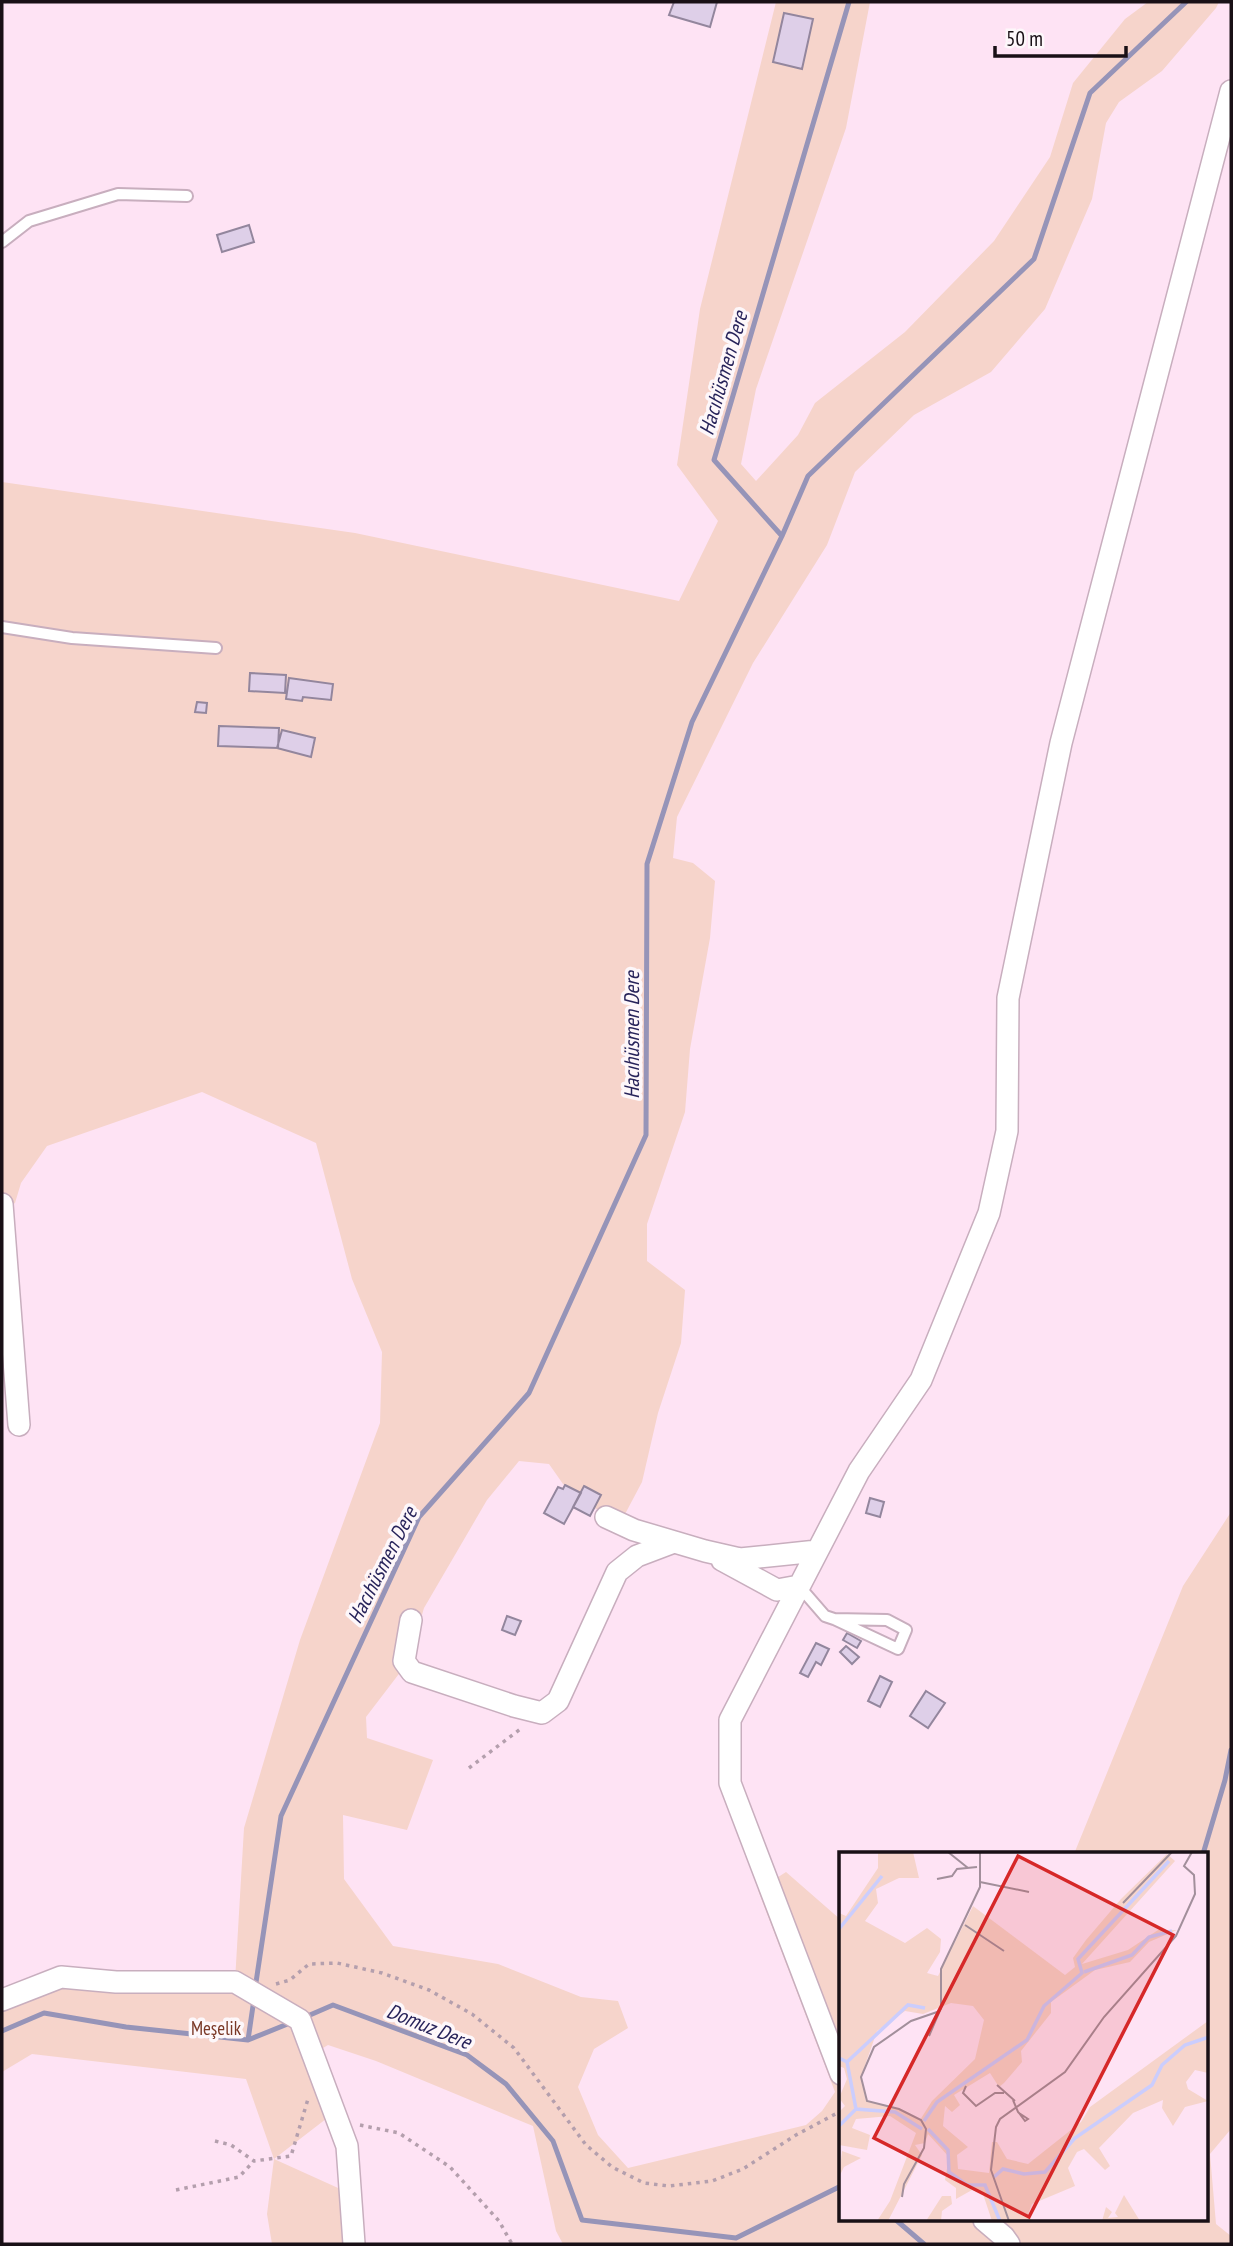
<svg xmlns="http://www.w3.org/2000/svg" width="1233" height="2246" viewBox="0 0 1233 2246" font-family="'PT Sans Narrow',sans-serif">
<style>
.green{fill:#f6d4cb}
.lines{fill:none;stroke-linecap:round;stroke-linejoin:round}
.stream{stroke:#9694b8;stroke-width:5}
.building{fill:#decfe8;stroke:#93869d;stroke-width:2}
.service-casing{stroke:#c8aebe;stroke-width:14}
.minor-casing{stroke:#c8aebe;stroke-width:24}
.path{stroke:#b49fad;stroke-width:3.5;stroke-dasharray:3.5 5;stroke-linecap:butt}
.service{stroke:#fff;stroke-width:10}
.minor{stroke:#fff;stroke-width:21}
.labels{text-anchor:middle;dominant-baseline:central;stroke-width:7;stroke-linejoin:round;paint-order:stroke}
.park-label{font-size:19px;fill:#7a3826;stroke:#fdf7fa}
.water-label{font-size:21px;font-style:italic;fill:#27235a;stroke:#fdf7fa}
.inset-river{fill:none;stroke:#cbcdfd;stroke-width:3.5}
.inset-road{fill:none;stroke:#a28f9b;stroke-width:2}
.view{fill:#d62828;fill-opacity:0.15;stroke:#d62828;stroke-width:3.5}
.inset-edge{fill:none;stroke:#191016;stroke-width:3.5}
</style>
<rect width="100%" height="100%" fill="#fee3f4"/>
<path class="green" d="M776,2H870L846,128L756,389L741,464L756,481L798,435L815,403L905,332L994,241L1050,157L1073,83L1125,19L1148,2H1219L1216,8L1162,71L1119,102L1106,123L1092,199L1045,309L991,372L914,415L855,472L827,545L753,663L677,817L673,858L693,863L715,881L710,938L690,1049L685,1112L647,1224V1261L685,1290L681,1343L658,1413L642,1482L624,1516L589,1507L563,1484L549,1464L519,1461L487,1500L424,1608L408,1662L366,1717L367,1738L433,1760L407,1830L343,1815L344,1879L393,1946L498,1964L581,1997L618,2001L628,2028L594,2049L578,2087L598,2135L628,2168L806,2125L822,2111L835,2092L758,1890L786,1872L841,1920V2220H1207V1854H1074L1183,1586L1231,1512V2129L1210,2154L1216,2224L1231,2236V2244H563L556,2231L533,2126L376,2061L328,2045L313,2054L335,2112L274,2159L358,2197L342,2244H272L267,2214L274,2159L246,2079L32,2054L2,2072V2000L61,1977L235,1981L244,1828L300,1640L380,1423L382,1352L352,1279L316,1143L202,1092L47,1146L21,1183L15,1203L2,1212V482L355,533L679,601L718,521L677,465L700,309Z"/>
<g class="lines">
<path class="stream" d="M782,536L808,476L1034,259L1090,93L1186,2
M1203,1854L1225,1780L1231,1750
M255,1989L281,1816L419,1517L529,1393L646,1135L647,864L692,722L782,536L714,460L849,2
M303,2018L333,2005L467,2055L506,2084L553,2141L582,2220L736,2238L841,2186
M2,2031L44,2013L126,2027L248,2040L290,2023
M248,2040L254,1999
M896,2220L924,2244"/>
</g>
<path class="building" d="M674,2H717L710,27L669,15Z
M784,13L813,19L802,69L773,62Z
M249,225L254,242L222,252L217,235Z
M250,673L286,675L285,693L249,691Z
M289,678L333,684L331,700L303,697L302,701L286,699Z
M197,702L207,703L206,713L195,712Z
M219,726L279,728L278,748L218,746Z
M282,730L315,738L311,757L277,748Z
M565,1485L581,1493L564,1524L544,1513L558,1487L563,1489Z
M584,1486L601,1495L590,1516L573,1507Z
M870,1498L884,1502L880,1517L866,1513Z
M507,1616L521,1621L515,1635L502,1630Z
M847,1633L861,1641L857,1648L843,1640Z
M816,1643L829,1649L821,1665L816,1662L808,1677L800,1673Z
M846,1646L859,1657L852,1664L840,1652Z
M880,1676L892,1682L880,1707L868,1701Z
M926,1691L945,1703L928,1728L910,1716Z"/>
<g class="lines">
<g class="service-casing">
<path id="service" d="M2,242L29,221L118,194L187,196
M2,627L72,638L216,648
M799,1586L825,1616L834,1619L898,1649L906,1630L887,1620L834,1619"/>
</g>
<g class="minor-casing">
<path id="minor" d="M2,1204L19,1425
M606,1517L634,1530L705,1551L740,1559L817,1551
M722,1560L777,1590L799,1586
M411,1620L404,1661L412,1672L514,1706L542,1713L558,1701L617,1572L637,1556L674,1542
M2,2000L61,1977L116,1982H235L300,2020L347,2146L354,2244
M841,2074L730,1783V1720L859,1471L921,1380L989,1213L1007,1131L1008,998L1061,743L1231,91
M984,2220L1004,2237L1009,2244"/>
</g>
<path class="path" d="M469,1768L523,1727
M276,1984L290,1980L309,1964L337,1963L382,1973L429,1990L472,2014L514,2048L586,2145L612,2167L644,2183L669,2186L712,2181L743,2169L796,2135L841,2111
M360,2125L399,2133L450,2167L499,2221L512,2244
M215,2141L231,2145L254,2161L291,2156L308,2099
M176,2190L239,2177L254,2161"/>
<use href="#service" class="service"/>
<use href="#minor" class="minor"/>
</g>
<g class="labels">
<g class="park-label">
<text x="216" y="2028">Meşelik</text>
</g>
<g class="water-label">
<text transform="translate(723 373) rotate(-74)">Hacıhüsmen Dere</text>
<text transform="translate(631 1035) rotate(-90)">Hacıhüsmen Dere</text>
<text transform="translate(382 1565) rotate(-63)">Hacıhüsmen Dere</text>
<text transform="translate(429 2026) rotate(22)">Domuz Dere</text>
</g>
</g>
<g transform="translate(839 1852)">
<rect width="369" height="369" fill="#fee3f4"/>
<path d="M39,0H74L80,26H60L37,37L39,51L26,69L66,91L88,76L102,87L101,100L88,121L99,124L134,54L226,123L236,115L234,106L247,88L282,47L328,2L336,9L243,112L289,98L319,78H338L310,90L291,110L256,118L212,150V161L182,199L183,210L165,231L160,235L151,221L115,243L121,253L113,260L106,254L104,274L129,295L118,303L119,317L150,321L153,290H158L168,307L189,312L242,270L251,255L369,169V221L356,218L347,230L349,237L369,249L346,255L334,274L323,256L324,248L294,261L260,296L271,314L266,318L245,297L238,300L229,316L236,334L193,352L189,362L193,369H153L144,342L133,338L117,347V336L106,328L110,305L89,282L86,291L76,293L83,303L49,369H38L51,349L77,281L51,264L17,267L13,276L31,283L28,298L0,293V260L6,254L0,246L8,227L5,216L0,214V61L7,64L39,16ZM112,151L134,154L145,168L136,207L93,249L81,268L60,257L27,249L22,225L38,179L66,159L84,162ZM3,299L22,306L5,315L0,325ZM285,343L301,369H263L267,355L273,360L269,366L279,365L276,361ZM103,344H112L113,352L103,359L102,369H87Z" fill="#f6d4cb" fill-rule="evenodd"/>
<path class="inset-river" d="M0,77L43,24M245,120L293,103L310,85L333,79M0,206L8,210L17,257L56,260L83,277M8,210L69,153L86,156M85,269L98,250L188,188L205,154L243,121L239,107L330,9M0,274L16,258M89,277L109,298L110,320L128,333H146L161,369M155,325L164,317L185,322L206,320L236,286L313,233L323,213L346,193L370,185"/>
<path class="inset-road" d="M109,0L129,16M98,27L113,24L118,17L138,15M141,30L190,40M284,51L333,0M126,73L165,99M90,184L102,156V117L141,35V0M158,233L176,249M127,234L124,241L137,254L156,241H165M174,248L179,260L180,261L186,269L189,267L180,261M63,345L65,332L85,296L87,277L82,268L60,257L28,249L22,225L35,195L72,169L101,159M170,369L152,318L157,275L161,267L226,220L265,165L337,84L356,42L355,23L345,14L353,0"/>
<path class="view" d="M179,4L334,83L190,365L35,286Z"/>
<rect width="369" height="369" class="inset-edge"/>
</g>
<rect width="1233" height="2246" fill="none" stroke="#191016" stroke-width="7"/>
<path d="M995 46v10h131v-10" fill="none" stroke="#191016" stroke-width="3.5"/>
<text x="1006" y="46" font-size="21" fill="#191016" stroke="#fdf7fa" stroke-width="5" paint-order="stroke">50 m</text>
</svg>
